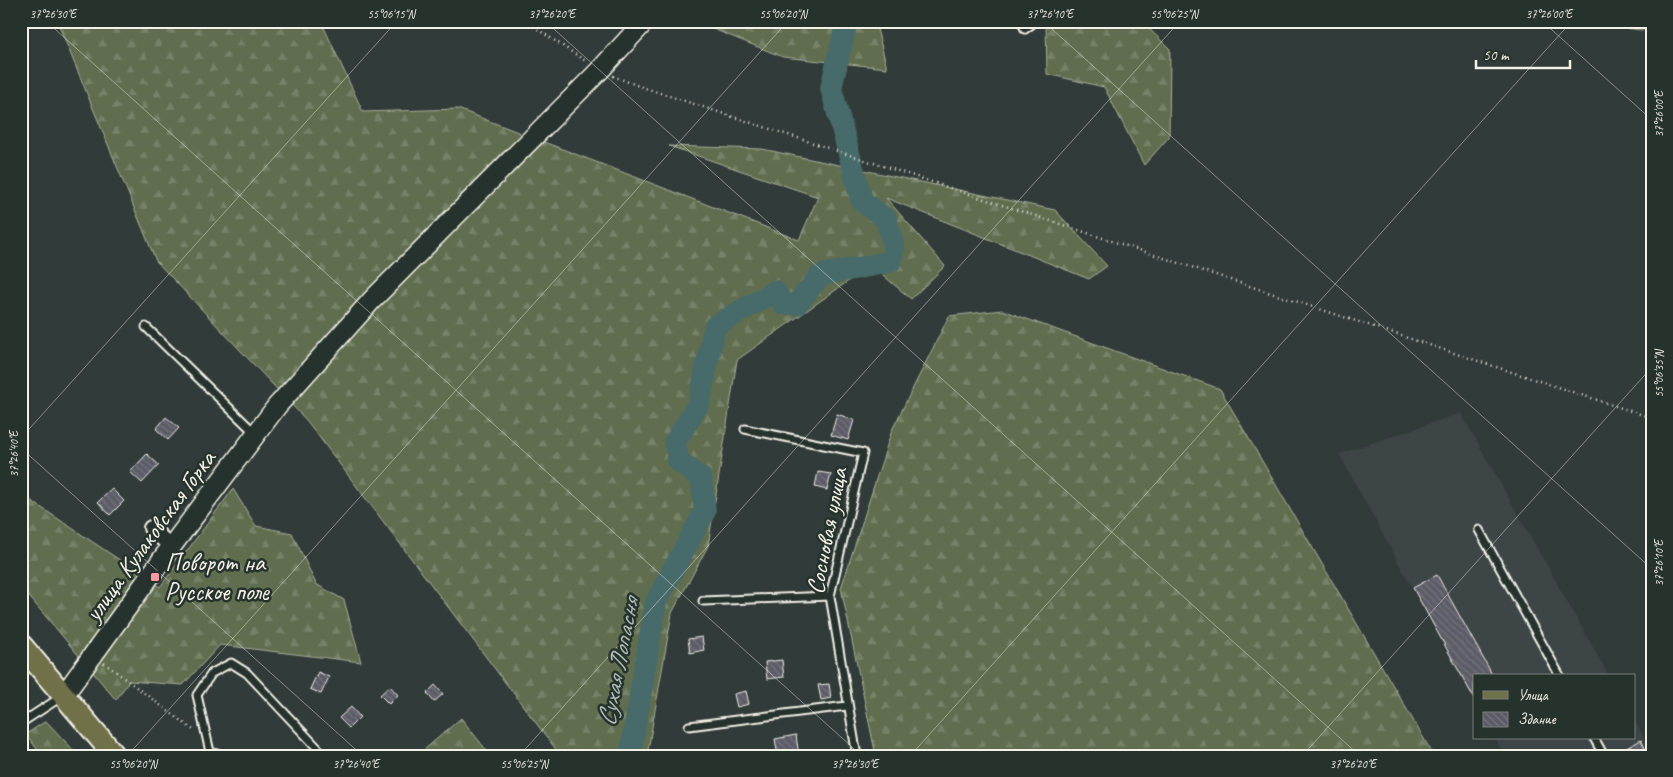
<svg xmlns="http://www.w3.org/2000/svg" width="1673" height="777" viewBox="0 0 1673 777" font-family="Caveat,sans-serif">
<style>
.built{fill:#3e4547}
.forest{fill:url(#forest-firs);stroke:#aab09c}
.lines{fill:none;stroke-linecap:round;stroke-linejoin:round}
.river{stroke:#476b6a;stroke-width:22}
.building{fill:url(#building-back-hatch);stroke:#f4f1e8}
.lane-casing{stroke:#f4f1e8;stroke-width:11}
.street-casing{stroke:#f4f1e8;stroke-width:18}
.secondary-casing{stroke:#f4f1e8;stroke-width:22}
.primary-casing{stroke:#f4f1e8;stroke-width:25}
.path{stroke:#f4f1e8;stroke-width:2.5;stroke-dasharray:1 4;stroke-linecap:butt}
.lane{stroke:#26332d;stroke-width:7}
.street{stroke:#26332d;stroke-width:14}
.secondary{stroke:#26332d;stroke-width:19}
.primary{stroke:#6f714a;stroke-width:21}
.ticks{fill:none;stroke:#f4f1e8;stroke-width:1;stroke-opacity:0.45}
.poi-dot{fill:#ff9aa2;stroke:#26332d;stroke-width:2}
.labels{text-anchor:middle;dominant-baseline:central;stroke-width:5;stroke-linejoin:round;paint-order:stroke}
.street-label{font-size:25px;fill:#f4f1e8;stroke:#26332d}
.poi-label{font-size:25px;fill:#f4f1e8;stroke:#26332d;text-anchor:start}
.water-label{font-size:26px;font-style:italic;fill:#afbbb6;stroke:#26332d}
.neatline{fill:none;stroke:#f4f1e8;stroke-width:2}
.ticks-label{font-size:12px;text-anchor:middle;fill:#f4f1e8}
</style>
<defs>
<pattern id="forest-firs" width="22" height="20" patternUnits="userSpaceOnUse" patternTransform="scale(1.25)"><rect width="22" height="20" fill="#606e50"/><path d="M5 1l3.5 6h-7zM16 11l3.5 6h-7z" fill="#778369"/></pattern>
<pattern id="building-back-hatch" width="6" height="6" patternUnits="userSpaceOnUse" patternTransform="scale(1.25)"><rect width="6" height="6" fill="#5c5b67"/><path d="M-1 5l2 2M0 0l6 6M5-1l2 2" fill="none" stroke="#74737d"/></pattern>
</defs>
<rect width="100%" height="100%" fill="#313b39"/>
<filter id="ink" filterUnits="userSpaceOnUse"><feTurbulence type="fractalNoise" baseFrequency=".02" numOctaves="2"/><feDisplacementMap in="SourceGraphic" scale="10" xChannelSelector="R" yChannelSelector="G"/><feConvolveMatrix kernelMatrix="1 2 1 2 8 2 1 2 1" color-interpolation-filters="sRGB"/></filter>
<g filter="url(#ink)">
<path class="built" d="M1461,413L1609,676H1474V701L1339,454Z
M1634,720L1652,751V756H1504L1495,738H1634Z"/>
<path class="forest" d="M57,21H321L363,112L458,109L799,240L818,197L669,146L762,149L1055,210L1107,266L1089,279L886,198L945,266L911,299L871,265L737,360L708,546L672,613L647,756H561L307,421L156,261Z
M693,21H875L887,68L783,57Z
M1052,21H1144L1143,23L1170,49L1169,137L1144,165L1104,87L1047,74L1046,25Z
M1562,21H1651L1650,31Z
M1002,310L1220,389L1434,756H876L841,588L892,430L949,316Z
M233,489L256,526L292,533L316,584L344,600L361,662L220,645L183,685L129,681L116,700L21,587V494L160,587Z
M461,718L491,756H417Z
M46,721L79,756H42L26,734Z"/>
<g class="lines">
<path class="river" d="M630,756L656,602L705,511L701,478L678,461L675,442L699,403L715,326L775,291L783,304H797L821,275L890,262L894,247L886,219L862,201L831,88L847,21"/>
</g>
<path class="building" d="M837,414L854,420L848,440L831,435Z
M166,417L179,428L168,440L156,429Z
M147,454L159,465L142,483L130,472Z
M818,472L831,474L827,490L815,487Z
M112,489L124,501L110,515L98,502Z
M1437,575L1493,676H1474V698L1413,588Z
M702,637L704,650L690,653L688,639Z
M782,660L784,677L767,679L765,662Z
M318,672L329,677L321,694L310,689Z
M829,684L831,698L821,700L818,685Z
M435,685L443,694L434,702L427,693Z
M390,686L398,695L389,704L380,695Z
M746,691L749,704L737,707L734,694Z
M351,707L360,717L349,728L339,718Z
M796,735L799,756H778L775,739Z
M1641,740L1649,756H1612Z"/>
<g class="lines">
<g class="lane-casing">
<path id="lane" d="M1021,21L1025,29L1036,21
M146,327L255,433
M745,429L863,453L830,596L857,756
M1479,530L1560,676
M703,601L830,596
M21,723L61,697
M689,726L847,706
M1594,738L1604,756
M210,752L197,695L212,673L231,663L247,673L325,756
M210,752L226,756"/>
</g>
<g class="street-casing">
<path id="street" d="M151,528L171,547"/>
</g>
<g class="secondary-casing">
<path id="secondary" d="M64,695L171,547L277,406L372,300L600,70L645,21"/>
</g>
<g class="primary-casing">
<path id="primary" d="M21,645L115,756"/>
</g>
<path class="path" d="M525,21L587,62
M613,76L639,86L1652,418
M104,663L196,732"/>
<use href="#lane" class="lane"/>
<use href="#street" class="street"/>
<use href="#secondary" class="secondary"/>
<use href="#primary" class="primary"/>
</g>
</g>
<path class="ticks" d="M46,21L862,756M545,21L1360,756M1043,21L1652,569M1542,21L1652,120M21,438L397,21M21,448L363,756M127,756L788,21M519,756L1180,21M910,756L1572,21M1302,756L1652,367"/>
<rect class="poi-dot" x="150" y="572" width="10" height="10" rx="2.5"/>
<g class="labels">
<g class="street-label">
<text transform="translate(827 531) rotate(-79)">Сосновая улица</text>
<text transform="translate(150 536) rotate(-54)">улица Кулаковская Горка</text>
</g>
<g class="poi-label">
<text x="165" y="563">Поворот на<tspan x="165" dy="29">Русское поле</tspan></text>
</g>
<g class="water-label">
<text transform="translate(618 662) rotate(-79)">Сухая Лопасня</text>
</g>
</g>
<rect width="1673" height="777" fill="none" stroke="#26332d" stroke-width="55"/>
<rect x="1473" y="674" width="162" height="65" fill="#26332d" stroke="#787f78"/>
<rect x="1483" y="691" width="25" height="8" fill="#6f714a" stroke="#787f78"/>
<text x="1518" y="700" font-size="15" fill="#f4f1e8">Улица</text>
<rect x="1483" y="712" width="25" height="15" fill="url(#building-back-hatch)" stroke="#787f78"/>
<text x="1518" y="724" font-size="15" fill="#f4f1e8">Здание</text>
<path d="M1476 60v8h94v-8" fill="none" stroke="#f4f1e8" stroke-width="2.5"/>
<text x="1483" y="60" font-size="15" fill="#f4f1e8" stroke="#26332d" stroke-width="4" paint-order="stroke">50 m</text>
<rect x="28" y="28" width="1618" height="722" class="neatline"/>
<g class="ticks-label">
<text x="53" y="18">37°26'30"E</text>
<text x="391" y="18">55°06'15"N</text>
<text x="552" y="18">37°26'20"E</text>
<text x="783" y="18">55°06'20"N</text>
<text x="1050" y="18">37°26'10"E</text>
<text x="1174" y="18">55°06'25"N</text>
<text x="1549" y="18">37°26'00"E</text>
<text transform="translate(1659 114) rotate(-90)" y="4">37°26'00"E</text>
<text transform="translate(1659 374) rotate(-90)" y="4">55°06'35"N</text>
<text transform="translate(14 454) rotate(-90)" y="4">37°26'40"E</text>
<text transform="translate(1659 563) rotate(-90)" y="4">37°26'10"E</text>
<text x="133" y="768">55°06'20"N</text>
<text x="356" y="768">37°26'40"E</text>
<text x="524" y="768">55°06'25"N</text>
<text x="855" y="768">37°26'30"E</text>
<text x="1353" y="768">37°26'20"E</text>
</g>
</svg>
